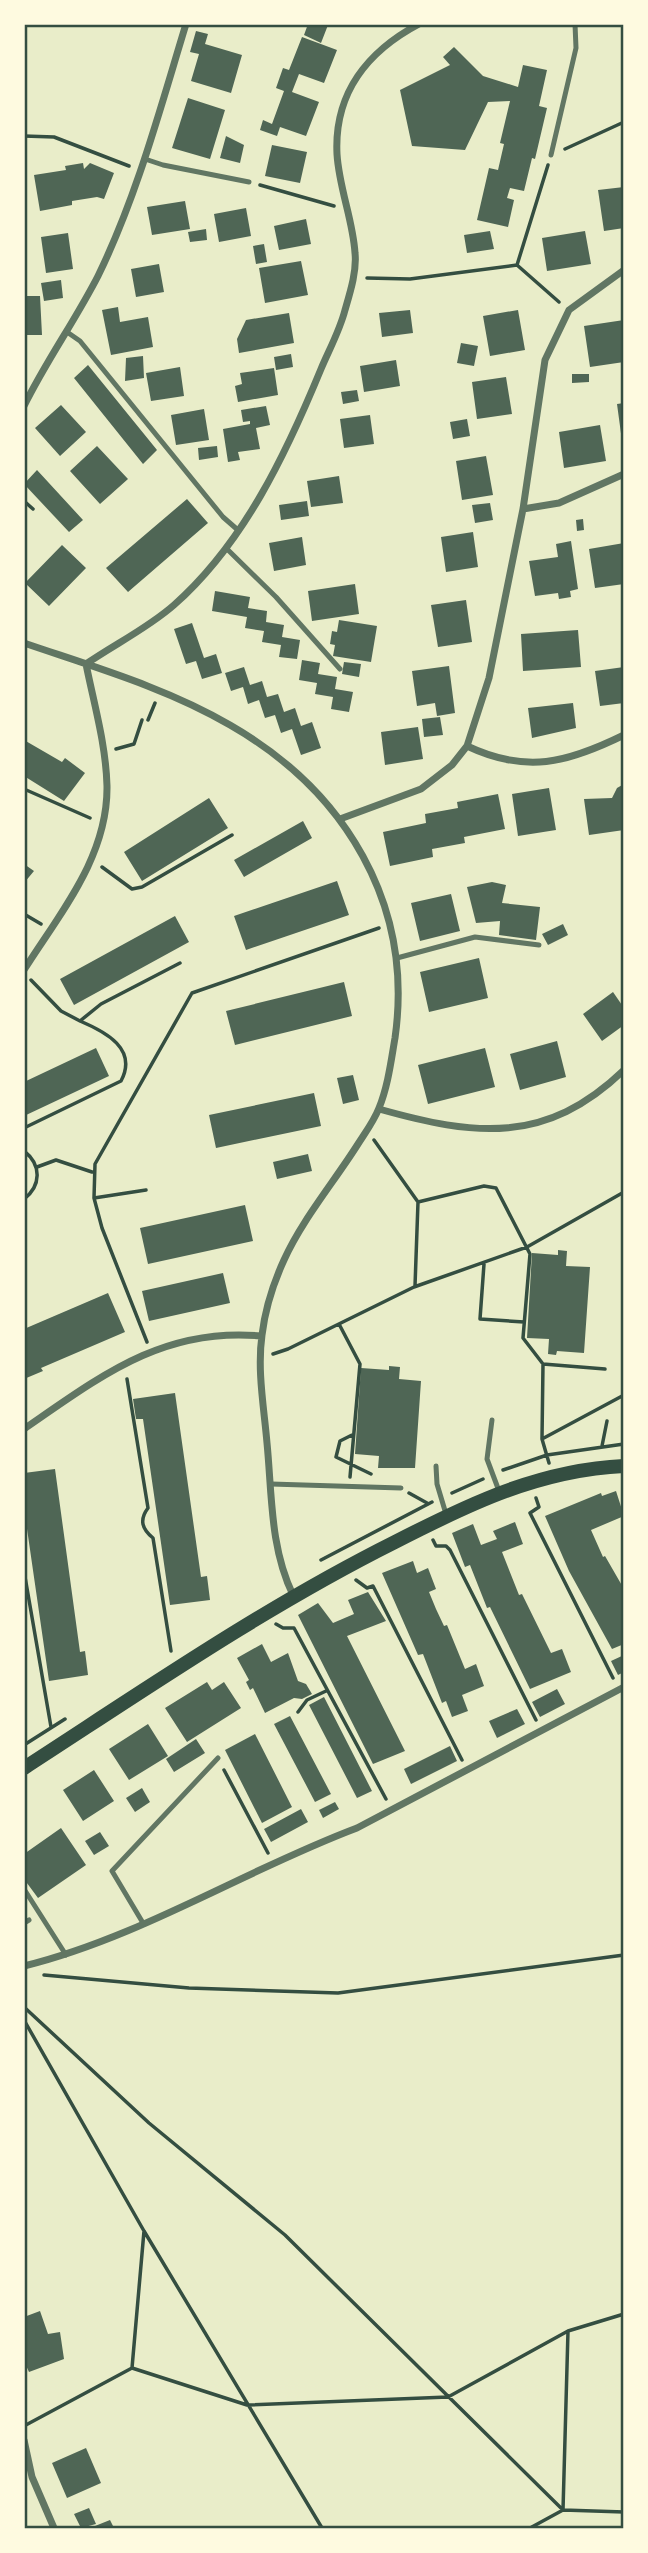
<svg xmlns="http://www.w3.org/2000/svg" width="648" height="2553" viewBox="0 0 648 2553" font-family="'Titillium Web',sans-serif">
<style>
.building{fill:#4f6655}
.lines{fill:none;stroke-linecap:round;stroke-linejoin:round}
.path{stroke:#344e41;stroke-width:3.5}
.service{stroke:#617663;stroke-width:5}
.minor{stroke:#617663;stroke-width:7}
.secondary{stroke:#344e41;stroke-width:14}
.neatline{fill:none;stroke:#344e41;stroke-width:2.5}
</style>
<rect width="100%" height="100%" fill="#e9edc9"/>
<path class="building" d="M308,24L328,25L321,43L304,35Z
M196,31L208,34L205,44L242,55L231,93L191,81L199,54L190,52Z
M302,37L337,50L324,83L299,74L292,92L319,102L306,136L280,127L277,136L260,130L263,120L272,124L284,91L276,88L283,68L289,70Z
M454,47L483,76L518,87L523,65L547,70L539,106L547,108L535,159L532,158L524,191L510,188L507,198L514,200L508,227L477,220L489,168L498,170L504,144L500,143L510,101L488,102L465,150L412,146L400,90L450,65L443,57Z
M188,98L225,110L210,159L172,148Z
M226,136L244,145L240,163L220,158Z
M272,145L307,152L300,183L265,176Z
M83,163L84,169L90,163L114,173L104,199L97,197L72,201V205L40,211L34,175L66,170L65,166Z
M624,187V228L604,231L598,190Z
M185,201L190,229L152,235L147,207Z
M246,208L251,236L219,242L214,214Z
M306,219L311,244L279,250L274,226Z
M206,229L207,240L190,242L188,232Z
M490,231L494,249L467,253L464,235Z
M585,231L591,264L547,271L542,238Z
M68,233L73,269L46,273L41,237Z
M264,244L267,262L256,264L253,246Z
M301,261L308,295L265,303L259,268Z
M159,264L164,292L136,297L131,269Z
M61,280L63,298L44,301L41,283Z
M24,296H40L42,335H24Z
M118,307L120,322L148,317L153,347L111,355L102,310Z
M410,310L413,333L382,337L379,313Z
M518,310L525,350L490,356L483,316Z
M289,313L294,343L239,353L237,339L246,320Z
M624,320V362L590,367L584,326Z
M461,343L478,346L474,366L457,363Z
M291,354L293,367L276,370L274,357Z
M143,356L144,378L125,381L126,358Z
M396,360L400,386L364,392L360,366Z
M88,365L157,450L143,464L74,378Z
M180,367L184,396L151,401L146,373Z
M274,368L278,395L238,402L235,386L242,384L240,373Z
M572,374H589V382L572,383Z
M506,377L512,414L477,419L472,382Z
M357,390L359,401L343,404L341,392Z
M624,403V441H622L617,404Z
M61,405L86,432L60,456L35,428Z
M266,406L270,425L256,428L260,449L238,452L240,460L228,462L223,429L250,424V421L243,422L241,410Z
M204,409L209,440L176,445L171,415Z
M370,415L374,444L344,448L340,419Z
M467,419L470,436L453,439L450,422Z
M600,425L606,461L564,468L559,432Z
M97,446L128,479L100,504L70,471Z
M217,446L218,457L199,460L198,448Z
M486,456L493,495L462,500L456,461Z
M37,470L83,520L69,532L24,484Z
M339,476L343,503L311,507L307,481Z
M187,499L208,523L128,592L106,568Z
M307,501L309,516L281,520L279,505Z
M490,503L493,520L475,523L472,505Z
M583,519L584,530L577,531L576,520Z
M473,532L478,567L446,572L441,537Z
M302,537L306,565L274,571L269,543Z
M571,541L578,589L570,591L571,597L559,599L558,593L535,596L529,561L558,557L556,544Z
M624,543V584L595,588L589,549Z
M62,545L86,568L49,606L25,583Z
M355,584L359,614L312,621L308,591Z
M215,591L250,597L248,608L267,611L266,622L284,625L282,637L300,640L297,659L279,657L281,645L262,642L264,631L245,628L247,617L212,611Z
M466,600L472,642L438,647L431,605Z
M339,620L377,626L371,662L333,656L335,645L330,644L332,631L337,632Z
M192,623L204,658L216,654L222,673L202,679L196,661L186,664L174,629Z
M578,630L581,667L523,671L521,634Z
M302,660L320,663L318,674L337,677L335,689L353,692L349,712L331,709L333,697L315,694L317,683L299,680Z
M344,662L361,664L359,677L342,674Z
M449,666L455,713L437,716L435,703L417,706L412,671Z
M244,667L250,685L262,681L267,697L278,694L284,712L295,708L301,726L312,722L321,748L301,755L292,729L281,733L275,715L265,718L259,700L248,704L243,687L231,691L225,673Z
M624,667V703L600,706L595,671Z
M573,703L576,728L532,738L528,708Z
M440,717L443,735L424,737L422,719Z
M418,727L423,759L385,765L381,732Z
M24,740L62,762L65,758L85,773L64,801L24,776Z
M624,784V830L589,835L584,799L612,798L617,788Z
M549,788L556,830L518,836L512,794Z
M498,794L505,829L464,837L465,843L432,849L433,857L390,866L383,832L426,823L425,814L458,808L457,802Z
M209,798L228,828L142,881L124,852Z
M303,821L312,838L244,877L234,860Z
M24,864L34,871L24,883Z
M337,881L349,915L246,950L234,916Z
M492,882L506,885L502,903L540,907L536,940L499,935L500,921L476,923L467,887Z
M451,894L460,931L420,941L411,903Z
M175,916L189,942L74,1005L60,979Z
M563,924L568,935L548,945L542,934Z
M479,958L488,998L429,1012L420,972Z
M344,982L352,1016L235,1045L226,1011Z
M613,992L624,1008V1025L602,1041L583,1014Z
M557,1041L566,1077L520,1090L510,1054Z
M96,1048L109,1076L24,1116V1082Z
M485,1048L495,1087L428,1104L418,1065Z
M353,1075L359,1100L343,1104L337,1078Z
M314,1093L321,1126L216,1148L209,1115Z
M308,1154L312,1171L277,1179L273,1162Z
M245,1205L253,1241L148,1264L140,1228Z
M558,1250L567,1251L566,1266L590,1267L584,1353L557,1351L556,1355L548,1354L549,1339L527,1338L532,1253L558,1255Z
M223,1273L230,1303L149,1321L142,1291Z
M108,1293L125,1332L41,1368L43,1371L24,1379V1337L27,1335L24,1329Z
M389,1366L400,1367L399,1379L421,1381L415,1468H378L379,1456L355,1454L361,1368L389,1370Z
M175,1393L201,1577L207,1576L210,1600L170,1605L143,1419H136L133,1399Z
M55,1469L80,1652L85,1651L88,1675L49,1681L24,1508V1473Z
M616,1491L624,1516L591,1530L603,1557L605,1556L624,1589V1644L612,1649L569,1571L545,1516L601,1493L602,1496Z
M515,1522L523,1544L502,1552L519,1595L522,1594L551,1653L562,1649L571,1672L530,1689L490,1607L487,1608L470,1565L465,1567L452,1533L473,1524L481,1545L497,1539L493,1531Z
M413,1561L417,1573L428,1568L436,1589L429,1592L436,1609L444,1626L447,1625L465,1669L476,1664L484,1686L462,1695L468,1711L452,1717L446,1701L442,1703L423,1654L418,1655L382,1573Z
M368,1592L386,1621L347,1636L405,1751L373,1764L298,1615L318,1603L333,1623L354,1614L348,1600Z
M262,1644L271,1662L288,1653L298,1681L306,1684L312,1694L302,1699L294,1698L265,1713L253,1688L250,1690L246,1682L249,1680L237,1658Z
M624,1655V1672L618,1675L611,1661Z
M207,1682L212,1690L224,1682L241,1708L187,1742L165,1708Z
M557,1689L565,1704L540,1717L532,1702Z
M324,1697L372,1791L357,1798L309,1705Z
M517,1709L525,1724L497,1738L489,1721Z
M290,1716L331,1794L315,1802L274,1724Z
M148,1724L168,1756L129,1780L109,1749Z
M255,1734L292,1807L262,1823L225,1750Z
M196,1739L205,1753L174,1772L166,1759Z
M450,1746L457,1761L411,1784L404,1769Z
M94,1770L114,1801L83,1821L63,1790Z
M142,1788L150,1802L135,1812L126,1798Z
M335,1802L339,1809L323,1818L319,1810Z
M301,1809L308,1822L271,1842L264,1829Z
M61,1828L86,1865L38,1898L24,1879V1854Z
M100,1832L109,1846L94,1855L85,1841Z
M40,2311L48,2334L60,2332L64,2359L29,2372L24,2361V2317Z
M86,2448L101,2483L67,2498L52,2463Z
M89,2508L96,2524L81,2528L74,2514Z
M110,2520L114,2528H90Z"/>
<g class="lines">
<path class="path" d="M24,136L54,137L129,166
M565,149L624,122
M548,165L517,265L559,302
M260,185L334,206
M367,278L410,279L517,265
M24,501L33,509
M148,720L155,703
M116,749L134,744L142,720
M24,789L90,818
M102,867L132,889L142,887L232,835
M24,914L41,924
M31,980L61,1011L80,1021L101,1004L180,963
M24,1128L121,1081C138,1049 106,1032 80,1021
M374,1140L418,1202L415,1286
M24,1151C42,1165 41,1186 24,1199
M37,1167L56,1160L92,1172
M146,1190L94,1198L102,1228L147,1342
M94,1198L95,1164L192,993L379,928
M418,1202L484,1186L496,1188L530,1254L523,1338L543,1364L605,1369
M484,1264L480,1319L524,1322
M339,1324L360,1364L350,1477
M273,1354L288,1349L414,1287L527,1247L624,1192
M127,1379L148,1508C139,1520 142,1529 153,1538L171,1651
M352,1435L340,1441L336,1457L371,1474
M542,1439L543,1364
M602,1446L607,1421
M549,1463L542,1439L624,1395
M503,1470L547,1455L624,1444
M409,1493L427,1503
M452,1493L483,1479
M536,1498L539,1507L530,1513L613,1678
M433,1540L436,1546H446L450,1550L536,1720
M321,1560L432,1502
M24,1571L51,1727
M356,1580L367,1588L373,1586L462,1760
M276,1624L283,1628H294L386,1799
M298,1712L307,1700L326,1691
M24,1745L65,1719
M224,1770L268,1853
M44,1975L189,1988L338,1993L624,1955
M24,2007L149,2123L285,2235L563,2510L624,2512
M24,2020L144,2231L322,2528
M132,2368L144,2231
M24,2426L132,2368L247,2405L448,2397L568,2331
M530,2528L563,2510L568,2331L624,2314"/>
<path class="service" d="M551,155L576,48L575,24
M145,159L163,165L249,182
M67,332L80,341L223,517L239,531
M226,548L276,597L340,669
M397,958L475,937L539,945
M492,1420L487,1459L499,1491
M436,1466L437,1484L446,1514
M271,1484L401,1488
M24,1889L66,1955
M24,1923L29,1920
M143,1923L112,1871L218,1758"/>
<path class="minor" d="M24,406C46,361 75,321 98,276C137,196 160,109 186,24
M523,509L559,503L624,474
M24,643C94,667 167,688 230,725C345,791 414,904 395,1038C391,1061 388,1086 379,1108C374,1121 365,1133 358,1144C334,1182 302,1220 284,1260C273,1284 265,1310 262,1335C257,1370 264,1408 267,1443C272,1494 270,1548 293,1595
M86,664C115,644 148,628 174,605C244,543 286,454 321,369C329,350 340,330 345,310C350,293 357,271 355,253C353,220 339,188 337,154C334,93 368,51 419,24
M467,746C526,774 567,763 624,735
M340,819L421,789L452,765L467,746L489,678L523,509L545,360L569,310L624,270
M24,970C60,913 108,857 107,786C106,745 94,704 86,664
M379,1109C475,1136 546,1145 624,1070
M24,1429C101,1376 163,1327 261,1336
M24,1966C141,1937 245,1870 357,1828L624,1687
M24,2440L32,2477L54,2528"/>
<path class="secondary" d="M24,1768C146,1689 265,1607 395,1542C469,1504 539,1470 624,1466"/>
</g>
<rect width="648" height="2553" fill="none" stroke="#fefae0" stroke-width="52"/>
<rect x="26" y="26" width="596" height="2501" class="neatline"/>
</svg>
